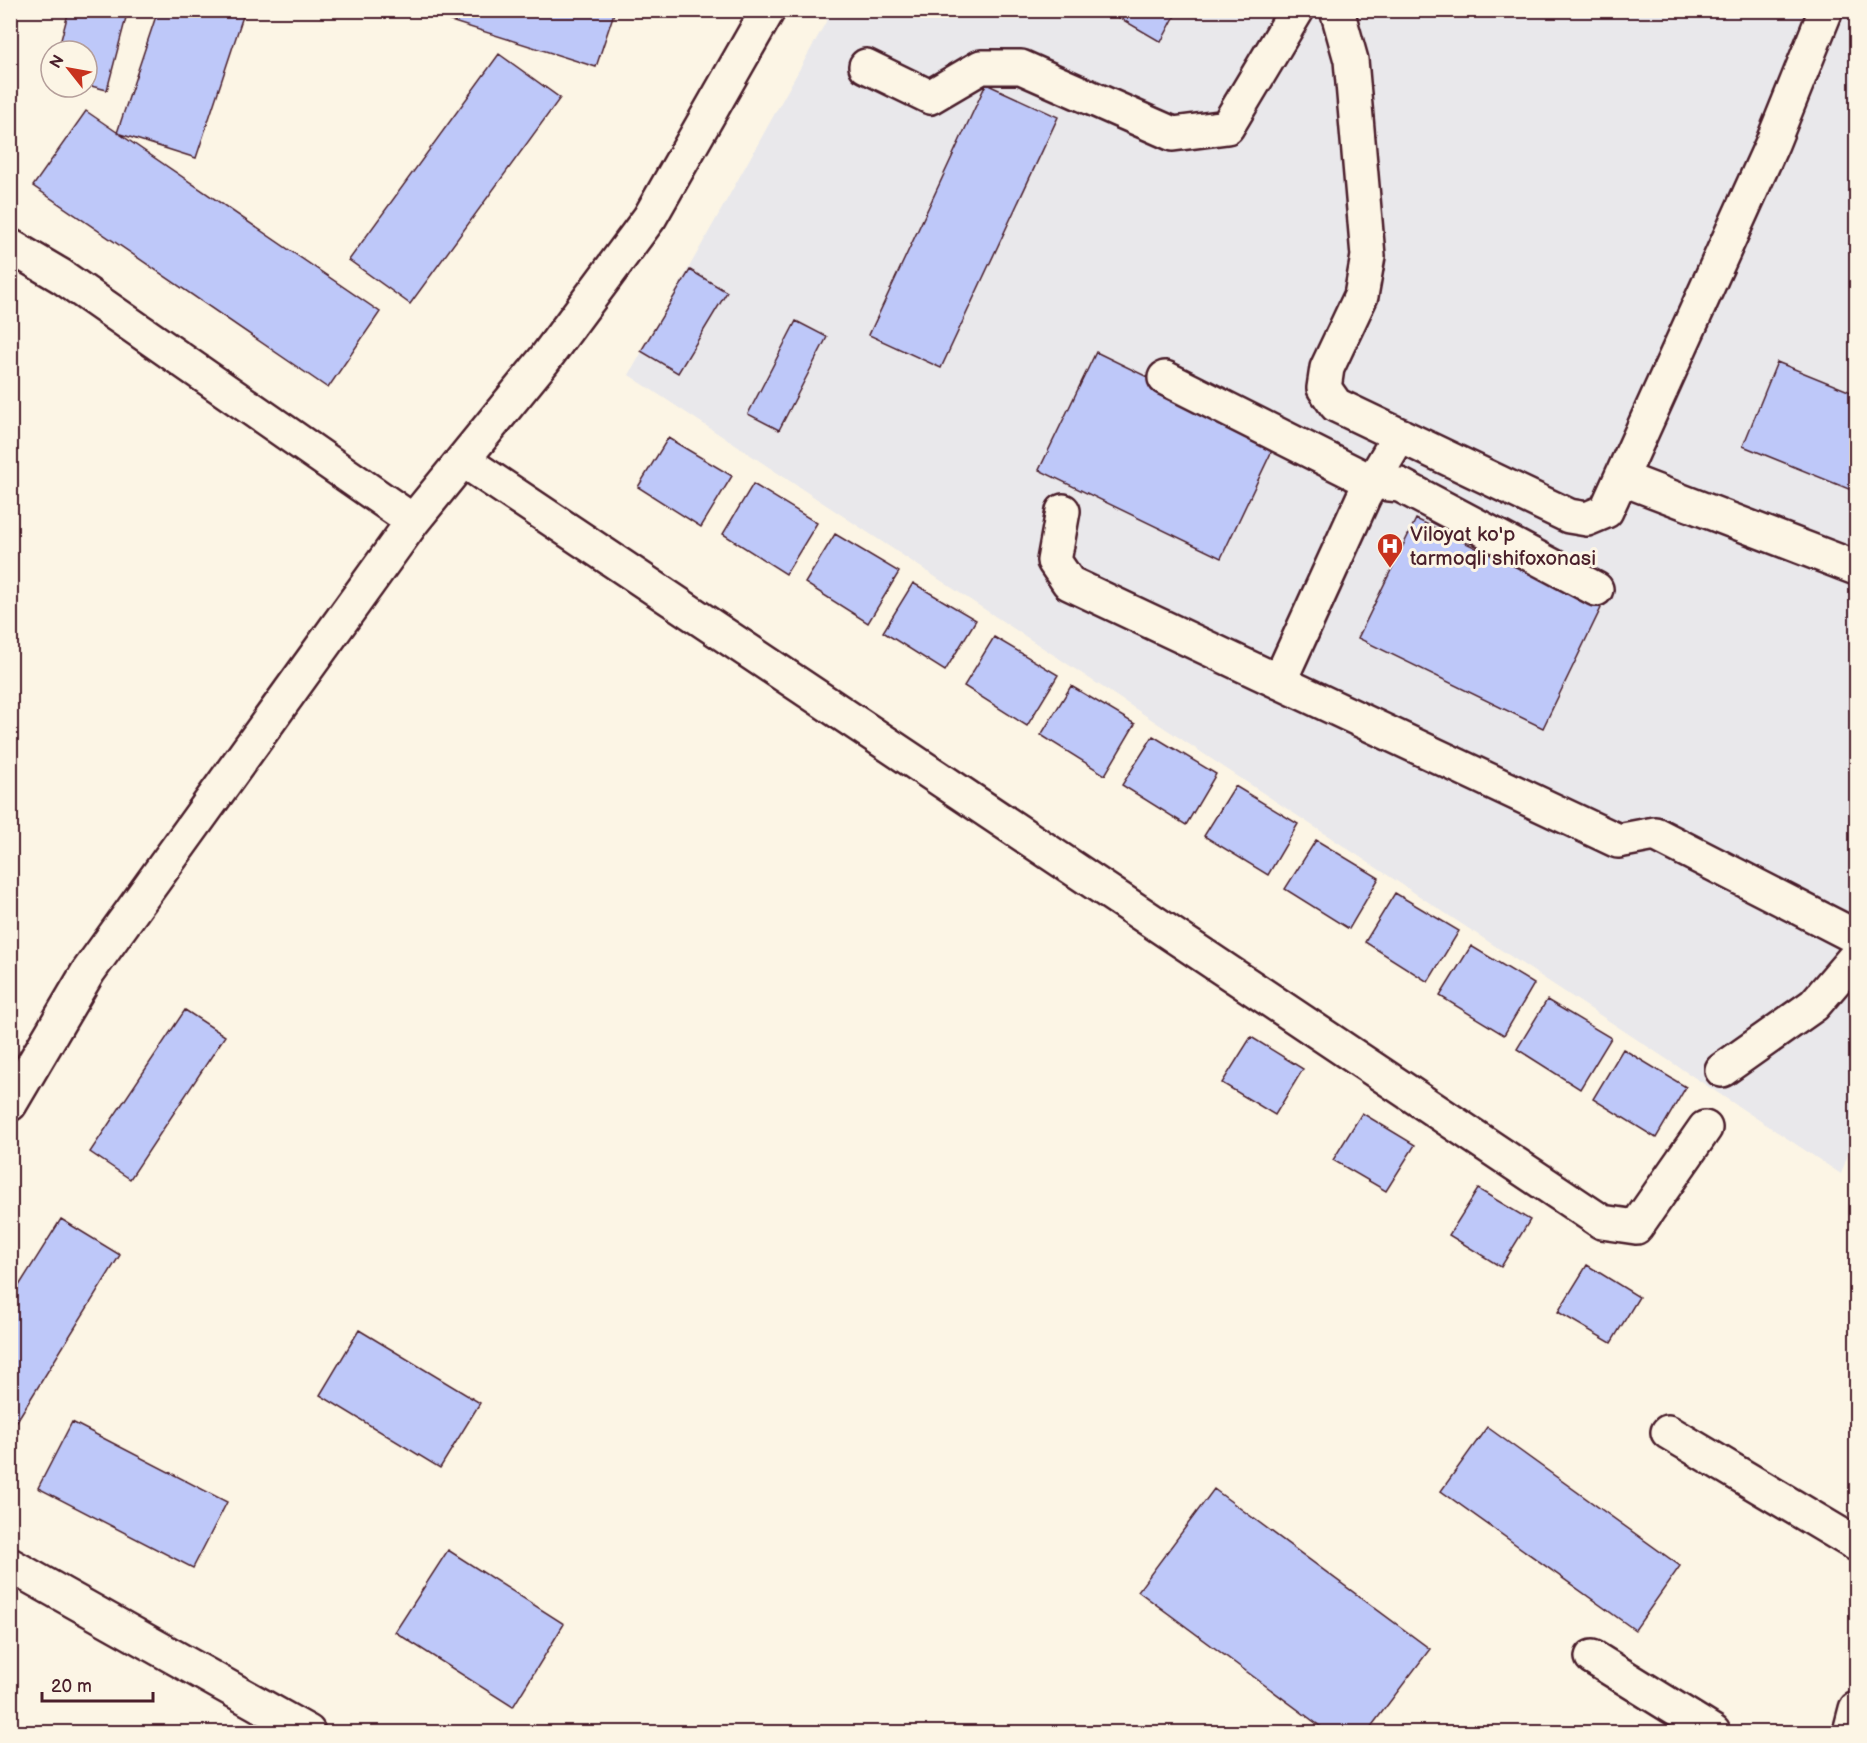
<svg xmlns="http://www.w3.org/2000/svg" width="1867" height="1743" viewBox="0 0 1867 1743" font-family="'Balsamiq Sans',sans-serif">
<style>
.built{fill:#e9e8eb}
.building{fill:#bec8f9;stroke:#4a1f2b;stroke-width:1.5}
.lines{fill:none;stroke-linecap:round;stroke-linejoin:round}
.minor-casing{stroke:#4a1f2b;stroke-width:38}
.minor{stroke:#fcf5e5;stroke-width:33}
.labels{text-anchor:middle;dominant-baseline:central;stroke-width:6;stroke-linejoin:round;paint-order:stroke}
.poi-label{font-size:21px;fill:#4a1f2b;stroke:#fcf5e5;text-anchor:start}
</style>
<rect width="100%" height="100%" fill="#fcf5e5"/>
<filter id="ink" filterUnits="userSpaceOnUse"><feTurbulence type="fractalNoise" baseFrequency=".0167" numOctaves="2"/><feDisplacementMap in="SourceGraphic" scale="12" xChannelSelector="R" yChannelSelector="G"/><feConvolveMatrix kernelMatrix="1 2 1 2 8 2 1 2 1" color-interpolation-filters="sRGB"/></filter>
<g filter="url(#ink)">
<path class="built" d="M832,11H1856V1132L1841,1174L629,375Z"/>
<path class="building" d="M69,10H128L107,90L87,85V51H58Z
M158,10H245L196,158L117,133Z
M416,10H615L596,67Z
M1106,10H1178L1161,42Z
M499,54L560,98L410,304L349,260Z
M986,84L1058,117L941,368L869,335Z
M86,111L380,312L328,388L33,186Z
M690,270L727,292L678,373L641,351Z
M796,321L827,337L779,430L748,414Z
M1096,352L1277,440L1221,558L1039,470Z
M1777,362L1856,394V492L1743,446Z
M668,438L732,476L701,527L638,487Z
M753,484L817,523L786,574L723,534Z
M1416,519L1601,608L1543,728L1358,638Z
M835,534L899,572L868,623L805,583Z
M913,583L976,620L945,671L883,632Z
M994,637L1058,675L1027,726L964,686Z
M1071,686L1135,724L1105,775L1041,735Z
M1153,736L1216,774L1186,825L1122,785Z
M1235,786L1298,824L1268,875L1204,836Z
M1316,840L1379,878L1349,929L1285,889Z
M1395,893L1459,931L1428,982L1365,942Z
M1471,946L1534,984L1504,1035L1440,996Z
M1547,1000L1611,1038L1580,1089L1517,1049Z
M185,1010L225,1036L130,1179L90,1152Z
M1251,1037L1303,1069L1275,1115L1222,1083Z
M1623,1049L1686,1087L1656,1138L1593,1099Z
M1362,1113L1415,1145L1386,1191L1333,1160Z
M1478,1189L1530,1220L1501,1267L1449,1235Z
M61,1219L120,1255L10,1432V1300Z
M1587,1265L1639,1297L1611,1343L1558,1312Z
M359,1330L480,1403L440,1468L320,1395Z
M72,1422L227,1502L193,1568L38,1488Z
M1487,1427L1680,1566L1635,1630L1441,1491Z
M1214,1489L1430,1649L1367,1732H1328L1138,1591Z
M448,1550L564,1624L513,1707L395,1632Z"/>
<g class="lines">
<g class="minor-casing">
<path id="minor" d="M1337,10L1351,60L1368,256L1361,296L1327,368L1324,388L1336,405L1569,516L1587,519L1606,511L1772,144L1826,10
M866,66L930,97L981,67H1021L1173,134L1227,127L1297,10
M10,246L61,276L413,521
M1165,378L1372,482L1400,485L1596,589
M463,460L1602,1222L1636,1227L1705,1128
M1621,478L1856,568
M1063,511L1054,561L1069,583L1618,841L1655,834L1856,937
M1279,682L1364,496L1400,435
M1722,1070L1814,1005L1856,956
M10,1104L88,972L413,521L544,360L650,217L768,10
M1668,1432L1856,1544
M10,1565L308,1732
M1592,1657L1713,1732
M1850,1732L1856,1709"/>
</g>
<use href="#minor" class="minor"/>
</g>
</g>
<defs>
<g id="hospital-pin" transform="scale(1.35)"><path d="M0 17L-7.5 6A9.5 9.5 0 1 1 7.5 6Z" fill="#c8321e" stroke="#fcf5e5"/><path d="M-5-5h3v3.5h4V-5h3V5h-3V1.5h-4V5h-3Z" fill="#fff"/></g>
</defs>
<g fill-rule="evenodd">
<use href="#hospital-pin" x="1390" y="546"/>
</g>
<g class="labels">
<g class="poi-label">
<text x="1410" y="534">Viloyat ko'p<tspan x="1410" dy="24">tarmoqli shifoxonasi</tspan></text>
</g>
</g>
<rect width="1867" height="1743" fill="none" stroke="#fcf5e5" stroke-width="36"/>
<rect x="18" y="18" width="1831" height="1707" fill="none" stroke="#4a1f2b" stroke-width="2" filter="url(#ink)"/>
<g transform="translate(69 69) rotate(301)"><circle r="28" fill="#fcf5e5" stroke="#b59f9b" stroke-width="1.5"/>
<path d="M0-4.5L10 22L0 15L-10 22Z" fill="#c8321e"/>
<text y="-9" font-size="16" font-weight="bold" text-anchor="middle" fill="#4a1f2b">N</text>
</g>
<path d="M42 1692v9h111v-9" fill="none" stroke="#4a1f2b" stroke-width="3"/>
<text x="51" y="1692" font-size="18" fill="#4a1f2b" stroke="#fcf5e5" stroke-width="4.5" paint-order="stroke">20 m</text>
</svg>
